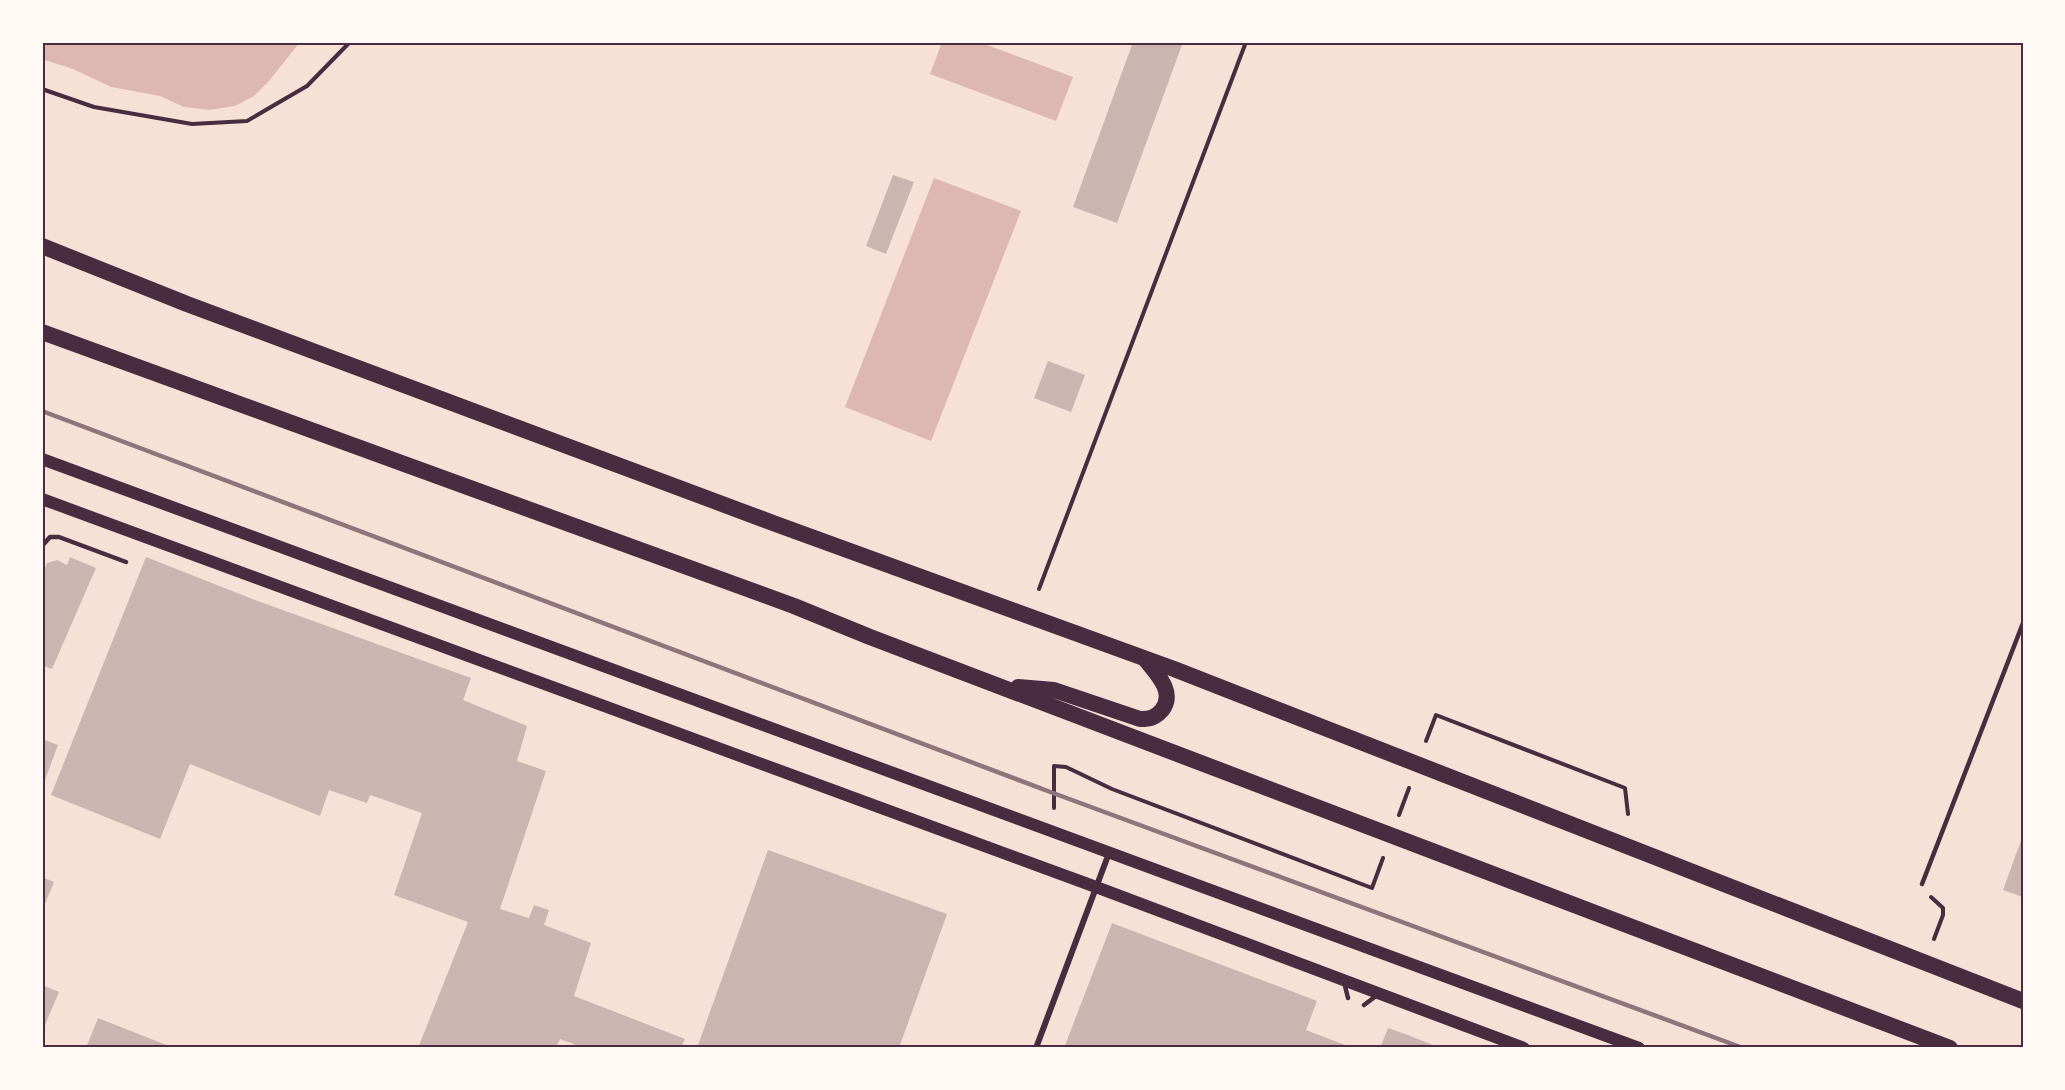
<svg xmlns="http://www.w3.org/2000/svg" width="2065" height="1090" viewBox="0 0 2065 1090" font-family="'PT Sans',sans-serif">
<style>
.water{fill:#dcb8b0}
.building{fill:#ccb4b1}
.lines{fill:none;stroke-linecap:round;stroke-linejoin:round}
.path{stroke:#4a2c40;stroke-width:4}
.service{stroke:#4a2c40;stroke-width:4.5}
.minor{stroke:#4a2c40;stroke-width:6}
.secondary{stroke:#4a2c40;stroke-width:12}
.trunk{stroke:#4a2c40;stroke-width:16}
.rail{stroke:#8f747c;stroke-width:4.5}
.neatline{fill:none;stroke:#4a2c40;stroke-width:2}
</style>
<rect width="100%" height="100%" fill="#f7e1d7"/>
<path class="water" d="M42,42H300L269,81L254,96L235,106L209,110L184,107L160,96L111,87L73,69L42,59Z
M942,42H979L1073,77L1056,121L930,74Z
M934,178L1021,211L931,441L845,407Z"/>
<path class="building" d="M1133,42H1183L1117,223L1073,207Z
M893,175L914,182L886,254L866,246Z
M1048,361L1085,375L1071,412L1034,398Z
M70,557L96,568L52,669L42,665V575L47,563L57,560L67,565Z
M146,557L255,600L471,678L463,700L527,726L517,761L546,771L500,909L529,918L534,905L549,910L544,925L591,943L574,996L685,1039L681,1048H584L560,1039L556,1048H418L468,922L394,895L422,813L370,795L367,803L329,790L320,816L190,764L160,839L51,795Z
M42,739L58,745L42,788Z
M2023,835V897L2003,890Z
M768,850L947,914L899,1048H697Z
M42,877L54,882L42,911Z
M1112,923L1317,1001L1306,1030L1353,1048H1064Z
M42,985L59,992L42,1032Z
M98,1018L174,1048H86Z
M1388,1028L1408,1035L1440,1048H1380Z"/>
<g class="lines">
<path class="path" d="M42,89L94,107L192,124L247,121L307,86L350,42
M1039,589L1246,42
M1426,741L1436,715L1625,788L1628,814
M1054,808V766L1066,767L1112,789L1372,888L1383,858
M1399,815L1409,788
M1931,897L1943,908V915L1934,939"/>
<path class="service" d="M42,546L50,537H59L126,562
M1922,884L2023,623
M1344,982L1348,998
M1364,1005L1376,996"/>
<path class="minor" d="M1036,1048L1109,853"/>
<path class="secondary" d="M42,459L1639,1048
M42,499L1096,887L1524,1048"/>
<path class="trunk" d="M42,246L187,304L773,523L1174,669L2023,1001
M42,332L794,606L870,637L1950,1048
M1018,687L1054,690L1140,719C1150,719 1155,718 1162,710C1176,692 1156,673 1145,659"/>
<path class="rail" d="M42,411L1053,793L1743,1048"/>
</g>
<rect width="2065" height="1090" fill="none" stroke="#fffaf5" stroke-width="87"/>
<rect x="44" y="44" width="1978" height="1002" class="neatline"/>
</svg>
